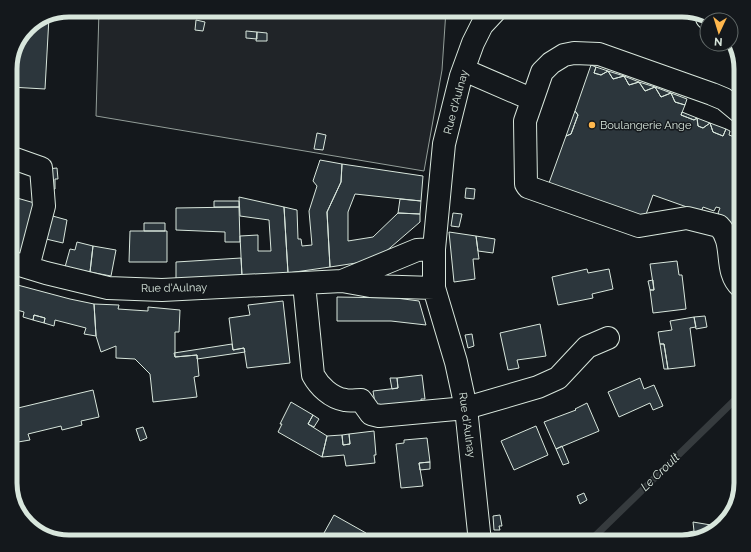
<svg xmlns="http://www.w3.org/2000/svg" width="751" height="552" viewBox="0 0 751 552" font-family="Raleway,sans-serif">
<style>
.green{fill:#202428;stroke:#939e99}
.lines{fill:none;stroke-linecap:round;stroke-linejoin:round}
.stream{stroke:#363b3e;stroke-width:7}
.building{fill:#2c363c;stroke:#d8e6dc}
.minor-casing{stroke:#d8e6dc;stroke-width:24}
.major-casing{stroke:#d8e6dc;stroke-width:24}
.minor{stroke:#14181c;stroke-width:22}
.major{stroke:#14181c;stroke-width:22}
.poi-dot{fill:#ffb74d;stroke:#14181c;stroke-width:1.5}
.labels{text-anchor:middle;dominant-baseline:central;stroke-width:3;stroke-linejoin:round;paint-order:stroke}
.street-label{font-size:11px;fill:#d8e6dc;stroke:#14181c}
.poi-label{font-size:11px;fill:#d8e6dc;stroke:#14181c;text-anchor:start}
.water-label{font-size:12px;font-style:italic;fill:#d8e6dc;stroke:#14181c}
.rim{fill:none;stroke:#d8e6dc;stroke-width:5}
</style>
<rect width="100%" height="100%" fill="#14181c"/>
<path class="green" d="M99,10H446L442,70L424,171L96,116Z"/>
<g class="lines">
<path class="stream" d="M575,542L593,538L741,394"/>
</g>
<path class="building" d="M49,17L45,89L10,87V65L30,25Z
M196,20L205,22L203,31L195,30Z
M246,31L257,32V39L246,38Z
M257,32L267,33V41H256Z
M591,65L596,67L594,73L601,75L608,71L613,79L624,76L629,85L639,82L645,91L655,87L661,97L671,93L675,102L685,105L681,115L694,120L697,118L698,126L703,128L710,123L713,132L723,136L726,129L730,131L729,135L740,139L736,151L741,153V237L718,213L720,208L716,207L714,211L703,207L701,212L653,195L645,217L549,183L566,136L571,134L578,115L575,111Z
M596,67L608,71L601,75L594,73Z
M608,71L624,76L613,79Z
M624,76L639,82L629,85Z
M639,82L655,87L645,91Z
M655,87L671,93L661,97Z
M671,93L687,99L685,105L675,102Z
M575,111L578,115L571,134L566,136Z
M682,112L697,118L694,120L681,115Z
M697,118L710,123L703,128L698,126Z
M710,123L726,129L723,136L713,132Z
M317,133L326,135L323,150L314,149Z
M320,160L342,164L341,182L327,212L330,267L288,273L284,207L297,210L298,239H301L302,246L312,245L309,211L317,186L313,181Z
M342,164L423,176L421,201L355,194L348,212V241L373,237L398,213L420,214V222L376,260L330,267L327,212L341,182Z
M57,168L58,179H55V189L49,190L47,169Z
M466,188L475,189L474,199L465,198Z
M10,196L38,204L22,255L10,252Z
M239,197L284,207L288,273L242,276L240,236L258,235V251H271L269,220L240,216Z
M400,199L421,201L420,214L398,213Z
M214,201H239V207H214Z
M239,207L240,242H225V232L176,230V208Z
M453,213L462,214L459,227L451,226Z
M49,215L67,220L63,243L46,239Z
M144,223H165V231H144Z
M130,231H167V262H129Z
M449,232L476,236L479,259H473L475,279L454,282Z
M476,236L495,239L493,253L478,251Z
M77,242L93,246L90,272L65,267L70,249L75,250Z
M93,246L116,250L111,276L90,272Z
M241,258L242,276L176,280V262Z
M677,261L679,275H682L686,309L653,313L650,290H654L650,264Z
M587,269L588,273L609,269L613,289L592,294L593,298L558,305L552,277Z
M653,280L654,290H650L648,281Z
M10,283L70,299L94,304L96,336L84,334L86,328L55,320L54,326L44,323L45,318L34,315L33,320L23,317L24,312L10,308Z
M337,297L396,298L419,301L426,325L391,321H337Z
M283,301L290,363L247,368L244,348L233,350L229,318L250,315L248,305Z
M94,304L119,305L118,309L148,311V307L180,310L179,332H175V357L197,355L199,376L194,377L197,397L153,402L150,374L135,359L116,358V346L101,352L96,336Z
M34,315L45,318L44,323L33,320Z
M705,316L707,327L696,329L694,317Z
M694,317L696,327L690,328L695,366L668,369L664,344H660L658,332L672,330L670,321Z
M540,324L546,356L517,360L519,368L508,370L500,333Z
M472,334L474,346L468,348L465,335Z
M232,344L233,350L244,348L245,352L197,359V355L175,357L174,353Z
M660,344H664L668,369H664Z
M422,375L425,399H421L422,408L376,409L373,391L398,388L397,378Z
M390,378H397L398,388L392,389Z
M640,378L644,389L654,385L663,406L653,410L650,403L619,417L608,392Z
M93,390L99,417L81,421L82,425L62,430L61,426L28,434L30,440L18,442L13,419L18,408Z
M291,402L313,415L308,424L327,436L322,457L278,432L282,424H280Z
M587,403L599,431L556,449L544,422L576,410L575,409Z
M313,415L319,419L314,427L308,424Z
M536,426L548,455L514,470L501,441Z
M143,427L147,438L140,441L136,429Z
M374,431L376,455H374L375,463L346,466L344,455L322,457L327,436L342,435L343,445L350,444L349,434Z
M349,434L350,444L343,445L342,435Z
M427,438L430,462L419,463L423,486L401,488L396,444L404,443V440Z
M562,446L569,463L563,465L556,449Z
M430,462V469L420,470L419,463Z
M584,493L587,500L580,504L577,496Z
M334,515L366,533L361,542H319Z
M500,515L502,526H499L500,530H494L493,516Z
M693,522L717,526L718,528L708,536L682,542H662L661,538L694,531Z"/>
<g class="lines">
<g class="minor-casing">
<path id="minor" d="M464,70L531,99
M741,113L724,99L712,94L599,54L574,53L564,55L551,63L542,72L525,121L526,184L528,187L639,226L687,218L719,226C736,243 723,271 741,287
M10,157L41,168L44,206L28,267
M10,262L46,273L108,288L162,290L342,281L370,286L434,288
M342,281L417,250L434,249
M304,284L313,375C319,386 331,398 345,400C350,401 356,400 361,400L371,414L379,416L466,408L538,387L558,378L587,347L608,338
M480,542L466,408L456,362L434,288V249L444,144L461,76L473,43L482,25L496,10"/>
</g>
<g class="major-casing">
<path id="major" d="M707,18L709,20"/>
</g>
<use href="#minor" class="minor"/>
<use href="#major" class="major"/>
</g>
<circle class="poi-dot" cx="592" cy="125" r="4"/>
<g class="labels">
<g class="street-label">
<text transform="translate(456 102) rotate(-75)">Rue d'Aulnay</text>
<text transform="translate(174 288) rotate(-1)">Rue d'Aulnay</text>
<text transform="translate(467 425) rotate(82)">Rue d'Aulnay</text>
</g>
<g class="poi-label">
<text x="600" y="125">Boulangerie Ange</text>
</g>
<g class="water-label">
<text transform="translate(660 472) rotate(-44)">Le Croult</text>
</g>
</g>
<path d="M0 0H751V552H0ZM69 17H682A52 52 0 0 1 734 69V483A52 52 0 0 1 682 535H69A52 52 0 0 1 17 483V69A52 52 0 0 1 69 17Z" fill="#14181c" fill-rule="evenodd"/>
<path class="rim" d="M69 17H682A52 52 0 0 1 734 69V483A52 52 0 0 1 682 535H69A52 52 0 0 1 17 483V69A52 52 0 0 1 69 17Z"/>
<g transform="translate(719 32) rotate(184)"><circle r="19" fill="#14181c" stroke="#626a69"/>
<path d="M0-3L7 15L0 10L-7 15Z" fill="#ffb74d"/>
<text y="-6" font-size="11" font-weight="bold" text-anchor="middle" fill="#d8e6dc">N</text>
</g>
</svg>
